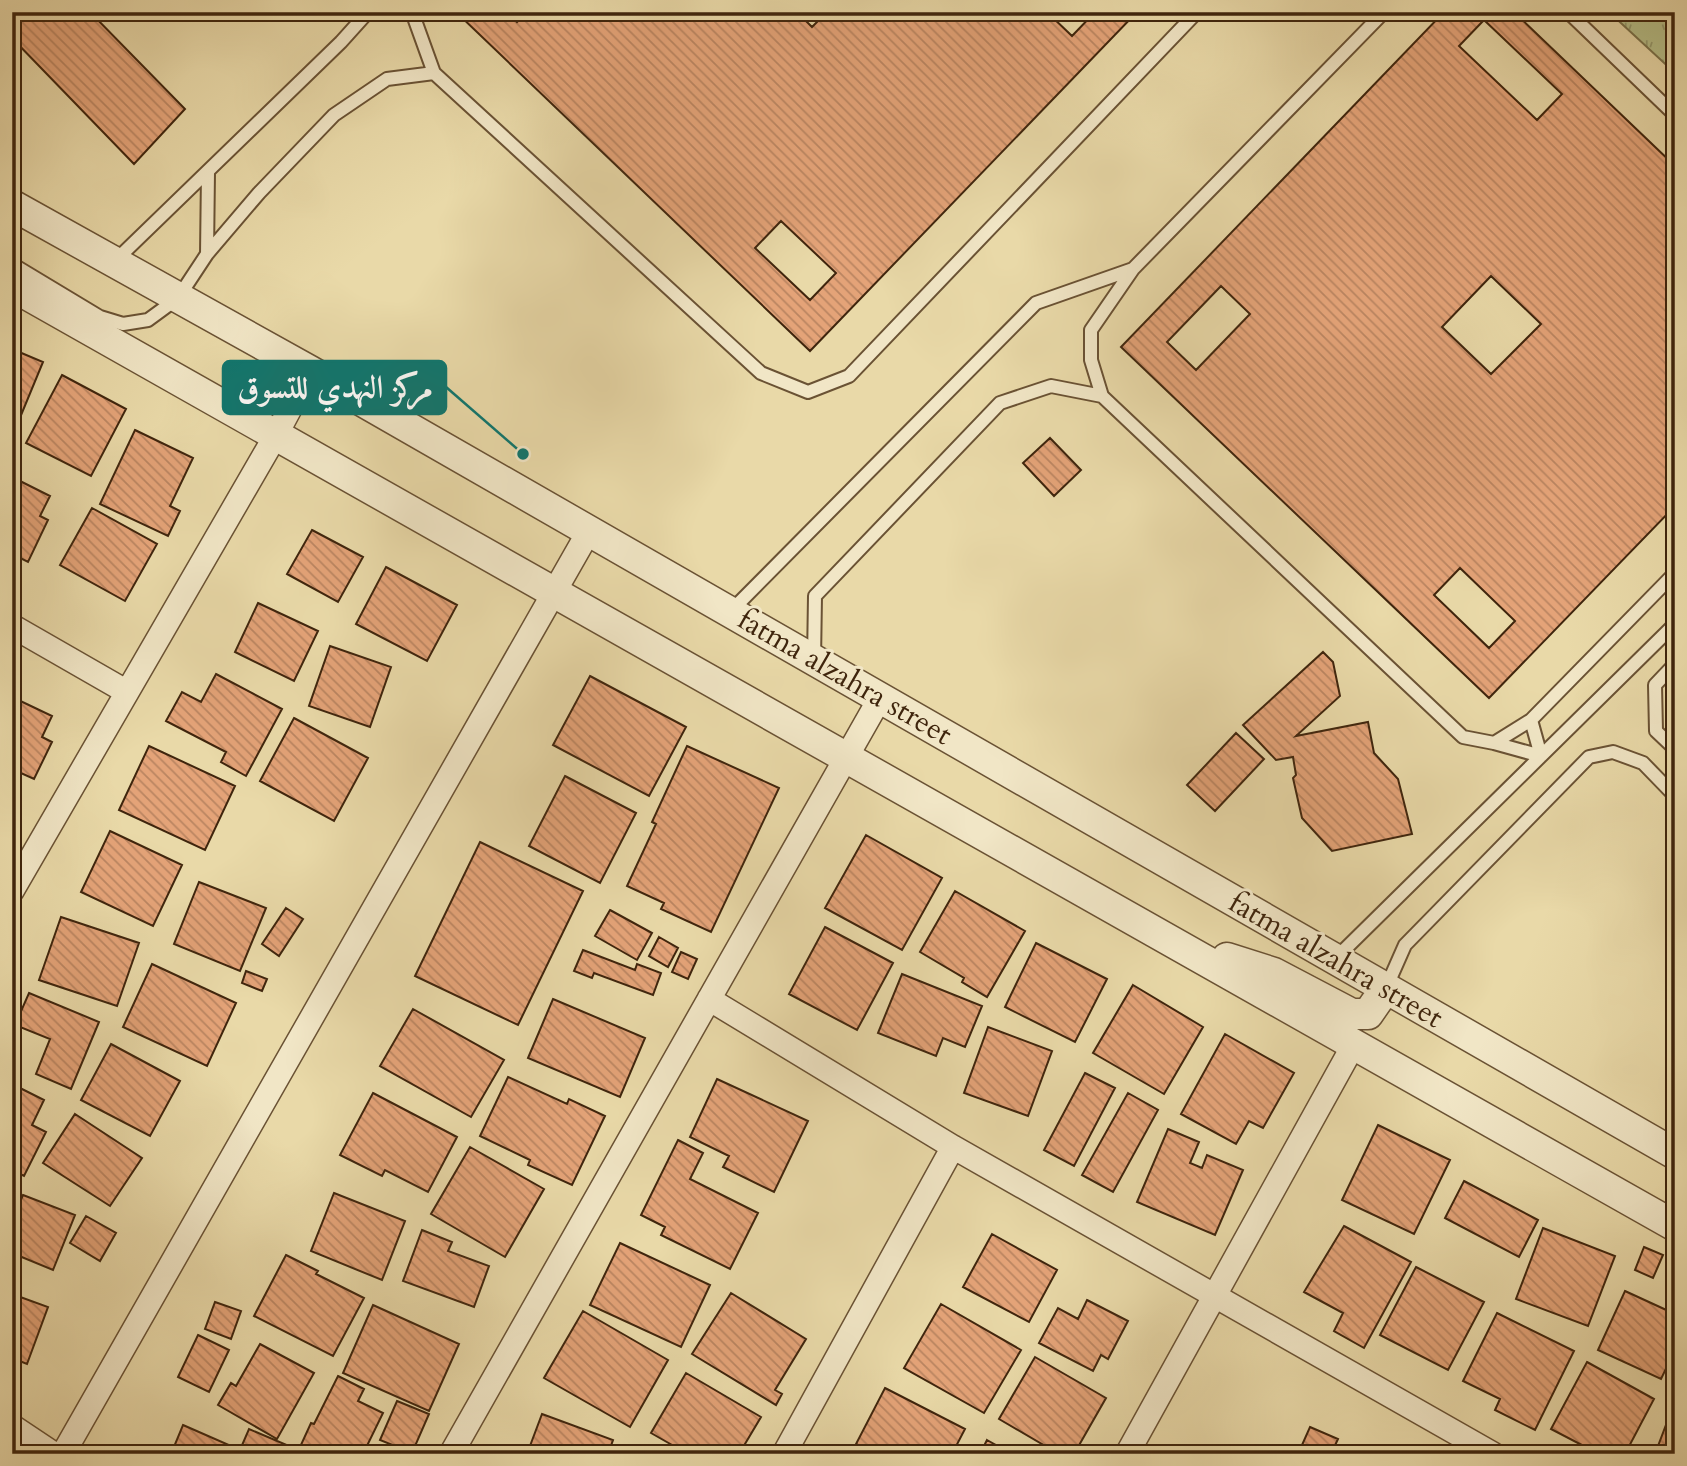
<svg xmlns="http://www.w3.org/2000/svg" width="1687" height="1466" viewBox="0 0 1687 1466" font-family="Cardo,Amiri,serif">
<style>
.grass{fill:url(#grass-tufts);stroke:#7a724a;stroke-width:2}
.building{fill:url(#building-back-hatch);stroke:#3f250d;stroke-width:2;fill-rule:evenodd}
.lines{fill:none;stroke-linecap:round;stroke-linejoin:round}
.service-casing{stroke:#6a5234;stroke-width:16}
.minor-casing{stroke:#6a5234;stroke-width:26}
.tertiary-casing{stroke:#6a5234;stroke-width:33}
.service{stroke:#f1e6c6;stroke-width:12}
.minor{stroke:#f1e6c6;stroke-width:23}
.tertiary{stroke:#f1e6c6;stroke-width:30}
.labels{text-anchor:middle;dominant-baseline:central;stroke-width:6;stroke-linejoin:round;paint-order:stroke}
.street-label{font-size:30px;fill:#3f250d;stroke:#f1e6c6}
.leader{fill:none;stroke:#0f766e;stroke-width:2.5}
.callout-dot{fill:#0f766e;stroke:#f1e6c6;stroke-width:2.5}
.callout{fill:#0f766e;stroke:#0f766e;stroke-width:2.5}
.callout-label{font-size:32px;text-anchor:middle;font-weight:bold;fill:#fff}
</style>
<defs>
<pattern id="grass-tufts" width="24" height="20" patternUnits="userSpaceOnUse" patternTransform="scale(1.75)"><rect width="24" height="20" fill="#b6bf88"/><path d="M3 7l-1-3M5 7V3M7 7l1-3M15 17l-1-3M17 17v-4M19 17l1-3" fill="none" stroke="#959b6e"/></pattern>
<pattern id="building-back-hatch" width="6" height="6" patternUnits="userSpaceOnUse" patternTransform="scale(1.75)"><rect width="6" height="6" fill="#e4a378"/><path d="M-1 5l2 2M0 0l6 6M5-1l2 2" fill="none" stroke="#ba8561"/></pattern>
</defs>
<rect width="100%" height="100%" fill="#e9d9a8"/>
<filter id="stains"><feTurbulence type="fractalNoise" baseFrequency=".00286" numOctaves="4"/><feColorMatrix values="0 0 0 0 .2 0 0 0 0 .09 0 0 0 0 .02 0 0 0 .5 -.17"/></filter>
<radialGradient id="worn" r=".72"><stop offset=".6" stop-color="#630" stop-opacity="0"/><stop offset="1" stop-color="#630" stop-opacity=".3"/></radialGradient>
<path class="grass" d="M1609,12H1675V73Z"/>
<path class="building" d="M12,12H90L185,109L134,164L12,38Z
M456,12H507L517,22L527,12H797L812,27L827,12H1047L1072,36L1095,12H1137L810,351ZM781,221L836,273L810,300L755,248Z
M1444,12H1514L1675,166V506L1489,698L1121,347ZM1484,20L1562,94L1537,120L1459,46ZM1491,276L1541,324L1491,374L1442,327ZM1221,286L1250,314L1196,370L1167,342ZM1460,568L1515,621L1489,648L1434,595Z
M12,349L43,362L12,437Z
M62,375L126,409L91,476L26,443Z
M135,430L193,458L170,506L180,511L168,536L100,504Z
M1050,438L1081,470L1054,496L1023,463Z
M12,477L50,496L40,516L48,520L28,562L12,554Z
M92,508L157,544L125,601L60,565Z
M312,530L363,557L338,602L287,574Z
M386,567L457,605L427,661L356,624Z
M258,603L318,631L294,681L235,652Z
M330,646L391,667L370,727L309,706Z
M1323,652L1333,662L1340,696L1296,736L1368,722L1374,753L1398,779L1412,834L1332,851L1302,818L1293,778L1296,775L1293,757L1276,760L1243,725Z
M216,674L282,709L246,776L221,762L226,752L166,721L182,692L201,702Z
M590,676L686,727L649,796L553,745Z
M12,697L52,716L42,737L52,742L34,779L12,769Z
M294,718L368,758L334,821L260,781Z
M1236,733L1264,759L1215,811L1187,785Z
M149,746L235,786L205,850L119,810Z
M687,746L779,788L711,932L661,909L664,903L627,886L656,824L652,822Z
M565,776L636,813L600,883L529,846Z
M110,831L182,865L153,926L81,892Z
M866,835L942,878L902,950L825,908Z
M480,842L583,891L518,1025L415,976Z
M199,882L266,908L240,971L174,944Z
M955,891L1025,931L987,997L962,982L964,978L920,952Z
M286,908L303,919L279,956L262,944Z
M610,910L652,933L637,960L595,936Z
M61,917L139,943L117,1006L39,980Z
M825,927L893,963L857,1030L789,994Z
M659,937L678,948L668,967L649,956Z
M1036,943L1107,979L1075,1042L1005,1007Z
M583,950L635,970L637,964L661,973L653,995L594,973L592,978L574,971Z
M681,952L697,959L688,979L672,972Z
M152,964L236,1003L207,1066L123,1027Z
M246,971L267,979L262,991L242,983Z
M902,974L982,1006L965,1047L943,1038L936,1056L878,1033Z
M1133,985L1203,1027L1164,1094L1093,1053Z
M29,993L99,1022L71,1089L36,1074L50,1039L15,1025Z
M553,999L645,1038L620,1097L528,1058Z
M413,1009L504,1060L471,1117L380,1066Z
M988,1027L1052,1051L1028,1116L964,1093Z
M1225,1034L1294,1073L1263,1128L1249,1121L1236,1144L1181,1114Z
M111,1044L180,1081L150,1136L81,1100Z
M1085,1073L1115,1088L1074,1166L1044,1150Z
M508,1077L567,1104L569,1099L605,1116L572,1185L528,1165L530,1160L480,1136Z
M717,1079L808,1121L774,1192L723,1167L729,1156L690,1137Z
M12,1084L44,1100L32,1125L46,1132L24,1176L12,1170Z
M373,1093L457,1137L428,1192L385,1170L382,1176L340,1155Z
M1128,1093L1158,1110L1113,1192L1082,1175Z
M75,1114L142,1158L110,1206L43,1163Z
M1378,1125L1450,1160L1414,1234L1342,1200Z
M1168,1129L1199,1142L1190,1163L1202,1168L1207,1155L1243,1170L1215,1235L1137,1202Z
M678,1140L703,1153L690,1179L758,1213L730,1269L661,1235L665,1227L641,1215Z
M470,1147L544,1189L505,1257L431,1214Z
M1464,1181L1538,1220L1519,1257L1445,1218Z
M334,1193L405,1221L382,1280L311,1251Z
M23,1195L75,1215L53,1270L12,1253V1220Z
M86,1216L116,1233L100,1261L70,1243Z
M1344,1226L1411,1262L1364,1348L1334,1331L1343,1313L1304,1292Z
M1543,1228L1615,1256L1588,1326L1516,1299Z
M422,1230L452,1242L448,1251L489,1266L474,1307L403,1281Z
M992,1234L1057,1270L1029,1322L963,1287Z
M620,1243L710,1285L681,1347L590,1305Z
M1644,1247L1663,1255L1653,1278L1635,1270Z
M286,1255L318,1271L316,1274L364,1298L333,1356L254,1316Z
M1416,1267L1484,1302L1448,1370L1380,1335Z
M1625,1291L1675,1314V1350L1661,1379L1598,1350Z
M731,1293L806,1339L775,1390L782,1394L776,1405L692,1354Z
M12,1294L48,1307L27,1364L12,1358Z
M1087,1300L1128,1321L1108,1359L1101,1355L1093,1371L1039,1343L1058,1308L1078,1319Z
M215,1302L241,1311L231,1339L205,1329Z
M941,1304L1021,1350L984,1413L904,1368Z
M373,1305L459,1344L429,1411L343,1373Z
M583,1311L668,1360L630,1427L544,1378Z
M1497,1313L1574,1351L1535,1430L1495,1410L1500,1399L1463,1381Z
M198,1335L229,1350L209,1392L178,1377Z
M260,1344L314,1373L277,1439L218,1405L231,1383L236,1386Z
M1035,1357L1106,1398L1074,1454H1059L999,1419Z
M1587,1362L1654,1399L1625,1454H1599L1551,1429Z
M686,1373L761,1417L739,1454H688L651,1433Z
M338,1376L364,1389L358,1401L383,1413L363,1454H314L300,1447L311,1423L314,1424Z
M885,1388L965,1429L952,1454H876L856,1444Z
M397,1401L429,1414L412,1453L380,1440Z
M1672,1409L1675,1410V1454H1655Z
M542,1414L613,1440L608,1454H527Z
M183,1425L240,1450L249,1429L289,1446L285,1454H171Z
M1310,1427L1338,1439L1331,1454H1321L1302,1445Z
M987,1440L1012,1454H980Z"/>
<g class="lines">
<g class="service-casing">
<path id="service" d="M412,12L434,73
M1568,12L1675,115
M207,254L208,172
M114,262L341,42L368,12
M12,264L100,317L123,324L148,320L178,298L207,254L259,193L334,115L387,79L434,73L761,373L808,392L849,376L1197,12
M1102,396L1091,360V330L1133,269
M731,611L1036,303L1133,269L1384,12
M814,660L815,596L1000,403L1051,386L1102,396L1463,737L1494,743L1531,720L1675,573
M1675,664L1655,685L1656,731L1675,749
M1494,743L1541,756L1531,720
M1336,958L1675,624
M1386,988L1405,945L1589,757L1613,752L1643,763L1675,796"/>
</g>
<g class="minor-casing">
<path id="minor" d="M12,626L127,692
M12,891L276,435L310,371
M709,999L953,1147L1493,1454
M12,1426L54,1454
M63,1454L589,531
M451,1454L880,698
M784,1454L953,1147
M1127,1454L1354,1044"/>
</g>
<g class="tertiary-casing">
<path id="tertiary" d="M12,205L310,371L1675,1154
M12,286L1675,1226
M1227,958L1274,973L1352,1014H1368L1386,988"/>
</g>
<use href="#service" class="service"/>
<use href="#minor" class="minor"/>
<use href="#tertiary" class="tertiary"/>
</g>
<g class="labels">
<g class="street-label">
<text transform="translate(845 677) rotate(30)">fatma alzahra street</text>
<text transform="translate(1336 960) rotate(30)">fatma alzahra street</text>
</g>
</g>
<path class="leader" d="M523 454L446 387"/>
<circle class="callout-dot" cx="523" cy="454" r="7"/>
<rect class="callout" x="223" y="361" width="223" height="53" rx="7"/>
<g class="callout-label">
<text x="335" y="398">مركز النهدي للتسوق</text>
</g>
<rect width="1687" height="1466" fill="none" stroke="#e9d9a8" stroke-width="42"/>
<rect x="14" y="14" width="1659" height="1438" fill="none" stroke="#3f250d" stroke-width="3.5"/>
<rect x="21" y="21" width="1645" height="1424" fill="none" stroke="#3f250d" stroke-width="2"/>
<rect width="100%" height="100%" filter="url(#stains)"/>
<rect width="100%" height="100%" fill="url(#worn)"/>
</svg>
